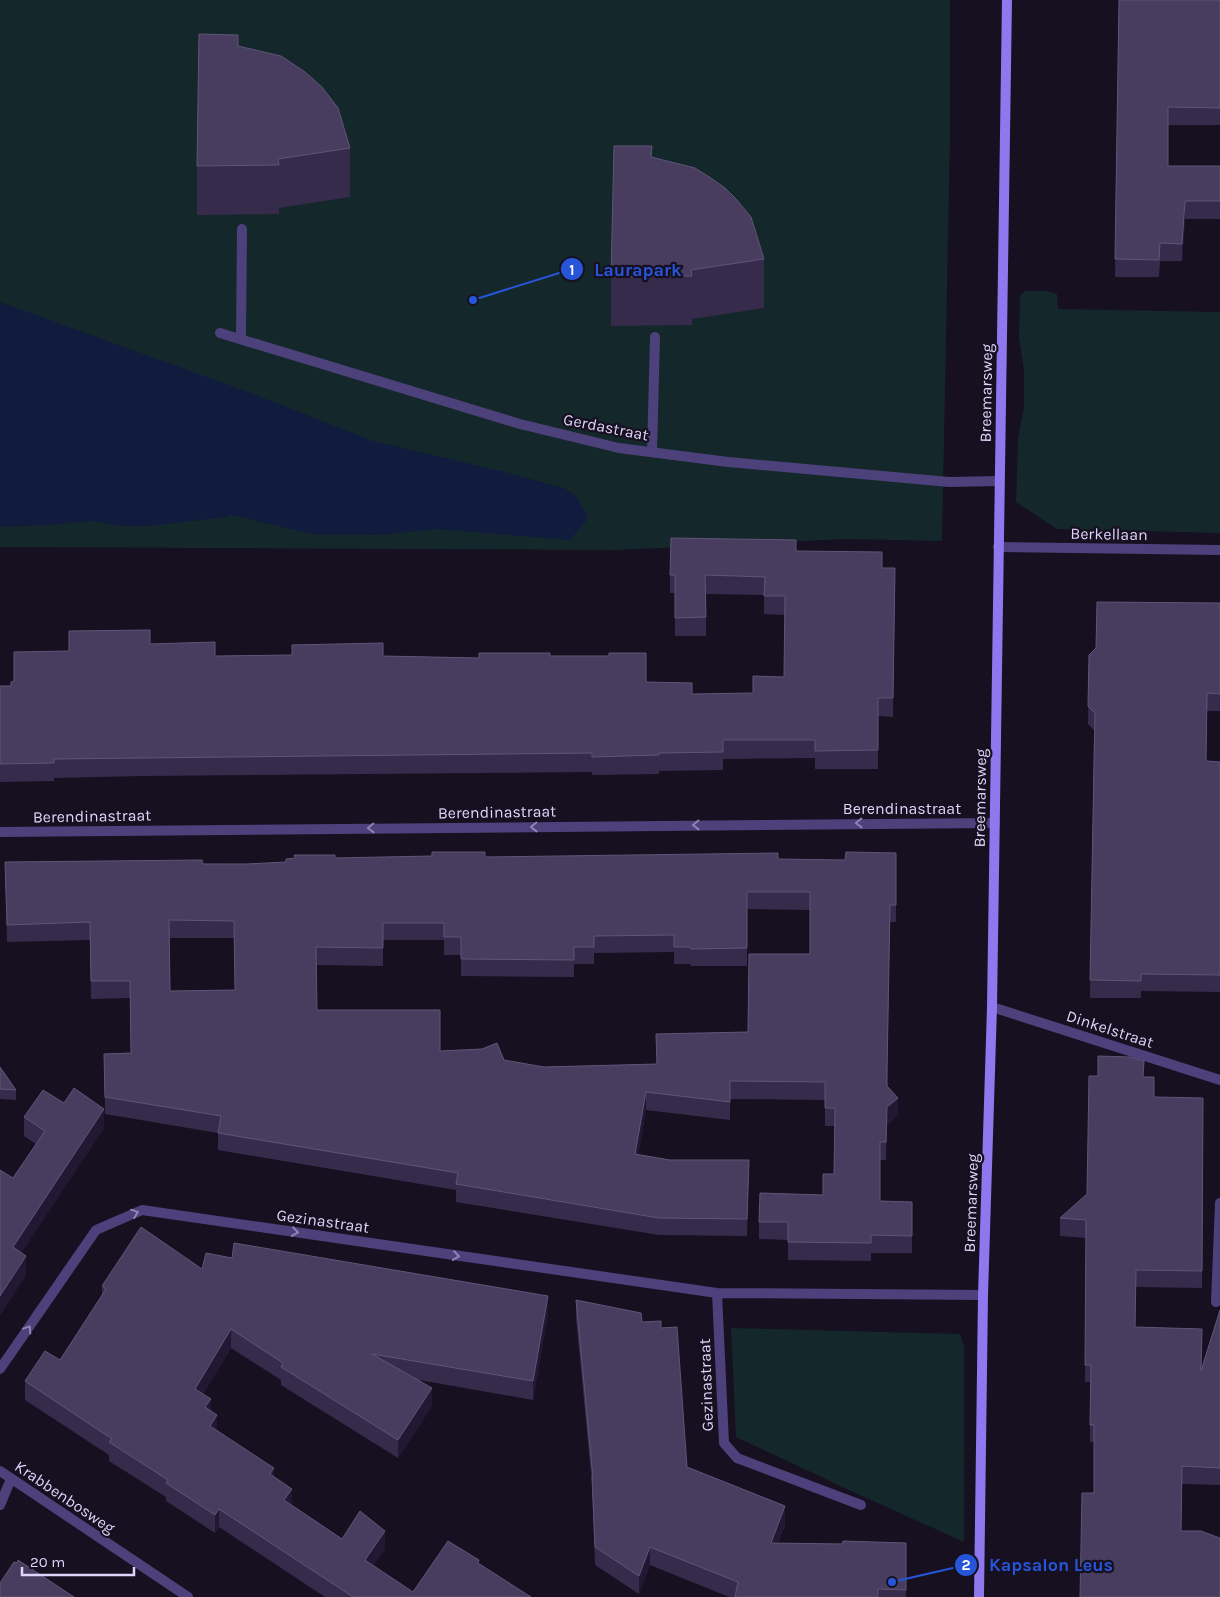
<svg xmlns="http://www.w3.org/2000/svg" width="1220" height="1597" viewBox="0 0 1220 1597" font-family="Karla,sans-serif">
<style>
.green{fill:#14272a}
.water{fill:#111b3e}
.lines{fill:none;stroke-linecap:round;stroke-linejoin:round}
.lane{stroke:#4c417a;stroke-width:10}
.street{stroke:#4c417a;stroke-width:10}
.secondary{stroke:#8d78ee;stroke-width:10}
.wall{fill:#372b4c;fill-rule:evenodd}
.shaded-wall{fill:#221833}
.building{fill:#493d5f;stroke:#605577;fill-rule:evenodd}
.oneway{stroke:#8e84b4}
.labels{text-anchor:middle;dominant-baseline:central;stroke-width:4.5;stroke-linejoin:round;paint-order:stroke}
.street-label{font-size:16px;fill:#dfd5fa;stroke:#161021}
.leader{fill:none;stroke:#2755da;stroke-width:2}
.callout-dot{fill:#2755da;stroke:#161021;stroke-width:2}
.mark-label{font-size:15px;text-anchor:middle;font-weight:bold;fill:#fff}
.callout-label{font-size:18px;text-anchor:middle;font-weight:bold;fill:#2755da;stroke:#161021;stroke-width:4.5;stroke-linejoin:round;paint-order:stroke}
</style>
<rect width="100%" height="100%" fill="#161021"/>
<path class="green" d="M0,0H950V136L942,541L845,539L618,550L0,547Z
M1025,291H1046L1057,294L1058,309L1220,312V533L1057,529L1016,502L1018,438L1024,407V371L1019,338L1020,296Z
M731,1328L960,1334L964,1345V1542L851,1491L736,1437Z"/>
<path class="water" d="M0,302L251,393L373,441L505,472L566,489L577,497L588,518L570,540L436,529L379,535L311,534L232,515L226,517L150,526H120L94,521L46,525L0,527Z"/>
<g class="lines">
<path class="lane" d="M241,339L242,229
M652,452L655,337
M1216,1302L1220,1203"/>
<path class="street" d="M220,333L520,424L619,448L728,462L949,482L999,481
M998,547L1220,550
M0,832L995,823
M992,1007L1220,1080
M717,1293L724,1443L737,1458L861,1505
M0,1369L96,1230L142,1210L717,1293L983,1295
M0,1471L188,1597
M0,1505L11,1479"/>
<path class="secondary" d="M979,1597L983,1295L992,1007L1007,0"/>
</g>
<path class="wall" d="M1119,0H1220V125H1168V166H1220V219H1185L1182,261H1160L1159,277H1115Z
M238,46L350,148V197L279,208V214L197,215V166Z
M652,157L764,259V308L692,319V325L611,326V277Z
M796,551L882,568H895L893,717L878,716V769H815V758L723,759V770L659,771V774L592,775V772L142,776L54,778V781L0,782V686H11L14,681L69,651L150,644L215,656H383L479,658L550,656L692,694L753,693L784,677L785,615L764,614V595L706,594V636H675V593H670V575Z
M1220,603V711H1207L1206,761L1220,762V992L1141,991V998H1090L1094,730L1088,724L1089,655Z
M896,853V922H890L887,1080V1086L898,1115L887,1125L886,1160H880V1201L912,1202V1253H871V1261L788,1260V1240L759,1239V1222L823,1195L834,1174L835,1126H825V1100L730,1099V1120L646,1110L638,1155L670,1160H749L747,1236L659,1235L456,1202V1190L218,1150V1133L105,1114L104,1054L131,1053L130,998L91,999L90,940L7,942L5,862L247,864L286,862L335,858L485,857L845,860ZM747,909L810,910V954L748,1032L656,1034L657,1064L544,1067L440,1051L317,1010L316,965L383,966V940H444V955H461V976L574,977V964H594V953L674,952V964H690L691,966H747ZM169,938H234L235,990L170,991Z
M0,1067L16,1090V1100L0,1099Z
M1144,1077L1154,1097L1203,1098L1202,1288L1136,1287L1135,1327L1201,1370L1220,1310V1485L1182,1484L1181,1531L1220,1597L1094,1493V1442H1090V1382H1085L1086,1238L1060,1236V1218L1087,1194Z
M64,1103L104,1128L21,1253L26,1275L0,1315V1170L13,1178L36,1144L24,1136V1117Z
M232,1258L548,1314L533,1400L419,1380L432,1406L398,1458L281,1385V1380L231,1348L203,1394L211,1411L217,1430L274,1477L292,1505L342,1539L385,1549L373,1566L413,1592L479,1564L531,1597H325L219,1527L215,1533L166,1501V1497L109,1461V1455L25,1400V1381L60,1360L102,1297V1286L202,1269Z
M576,1300L642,1322L661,1328L687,1467L785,1525L778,1543L842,1544L906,1543V1597H729L650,1565L639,1594L595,1565L592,1484L576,1318Z"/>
<path class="shaded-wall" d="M1185,201V219L1182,261V244Z
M646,1092V1110L635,1172V1154Z
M898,1098V1115L887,1125L886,1160L887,1107Z
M104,1109V1128L13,1266V1247Z
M26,1256V1275L0,1315V1296Z
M548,1296V1314L533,1400V1381Z
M231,1329V1348L195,1407V1389Z
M432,1388V1406L398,1458V1440Z
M211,1399V1417L205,1407Z
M217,1415V1433L210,1426Z
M274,1468V1486L270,1474Z
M292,1489V1507L284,1500Z
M785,1506V1525L771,1561V1543Z
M219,1509V1527L215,1533V1515Z
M385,1531V1549L365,1578V1560Z
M650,1547V1565L639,1594V1576Z"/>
<path class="building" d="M1119,0H1220V108L1168,107V166H1220V201H1185L1182,244L1160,243L1159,260L1115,259Z
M199,34L238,35V46L281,56L305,72L322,87L338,108L350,148L278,159L279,165L197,166Z
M614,146H652L651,157L695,168L711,178L725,188L736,199L751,217L764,259L691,270L692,276L611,277Z
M671,538L796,540V551L882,552V568H895L893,698H878V750L815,751V740H723V752L659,753V755L592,757V753L142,758L54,759V763L0,764V686H11V682L14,681V652L69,651V631L150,630V644L215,642V656L292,655V645L383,643V656L479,658V653H550V656H609V653H646V682L692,683V694L753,693V676L784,677L785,596H764L765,577L705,575L706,617L675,618V575H670Z
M1097,602L1220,603V694L1207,693L1206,761L1220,762V975L1141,974V981L1090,980L1095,713L1088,706L1089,655L1096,648Z
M432,852H485V857L778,853V859L845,860L846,852L896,853V905H890L887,1072V1086L898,1098L887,1107L886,1142H880V1201L912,1202V1236L871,1235V1243L788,1242V1222H759L760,1193L823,1195V1174H834L835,1108H825V1082L730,1081V1102L646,1092L635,1154L670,1160H749L747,1219L659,1218L456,1184L458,1173L218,1133L221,1116L105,1097L104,1054L131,1053L130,981H91L90,922L7,925L5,862L202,860L203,864H247L286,862V859L295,858L294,855H335V858L432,856ZM747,892H810V954H749L748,1032L656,1034L657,1064L544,1067L504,1060L497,1043L482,1049L440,1051V1010H317L316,947L383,948V923H444V937H461V959L574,960V947H594V936L674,935V947H690L691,949L747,948ZM169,920L234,921L235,990L170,991Z
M1098,1056L1130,1057L1144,1061L1143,1077H1154V1097L1203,1098L1202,1271L1136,1270L1135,1327L1202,1329L1201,1371L1220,1310V1468L1182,1466L1181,1531H1201L1220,1538V1597H1080L1082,1493H1094V1425H1090L1091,1365H1085L1086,1220L1060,1218L1087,1194L1089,1076H1098Z
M0,1067L16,1090L0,1089Z
M74,1088L104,1109L13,1247L26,1256L0,1296V1170L13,1178L45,1131L24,1117L43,1090L64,1103Z
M141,1227L202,1269L206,1253L232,1258L234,1243L548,1296L533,1381L372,1354L432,1388L398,1440L281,1367L283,1363L231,1329L195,1389L211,1399L205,1407L217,1415L210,1426L274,1468L270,1474L292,1489L284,1500L342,1539L360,1511L385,1531L365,1560L413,1592L448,1541L479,1560L478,1563L531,1597H353L219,1509L215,1515L166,1483L168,1480L109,1442L112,1439L25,1381L45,1351L60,1360L106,1289L102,1286Z
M576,1300L641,1313L642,1322L661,1321V1328L677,1327L687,1467L785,1506L771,1543L842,1544L843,1541L906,1543V1590L878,1589V1597H735L738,1582L650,1547L639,1576L595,1547L592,1477L593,1478Z
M18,1560L74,1597H0V1583L14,1562L17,1563Z"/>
<defs><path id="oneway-chevron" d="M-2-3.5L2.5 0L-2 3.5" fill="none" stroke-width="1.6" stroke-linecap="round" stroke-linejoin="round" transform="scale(1.25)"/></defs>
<g class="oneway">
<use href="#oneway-chevron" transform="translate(859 823) rotate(179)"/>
<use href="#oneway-chevron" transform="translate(696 825) rotate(179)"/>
<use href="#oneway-chevron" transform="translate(534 827) rotate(179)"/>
<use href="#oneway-chevron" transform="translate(371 828) rotate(179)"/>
<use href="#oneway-chevron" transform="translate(135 1213) rotate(-21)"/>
<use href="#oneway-chevron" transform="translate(295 1232) rotate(8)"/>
<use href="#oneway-chevron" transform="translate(456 1256) rotate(8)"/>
<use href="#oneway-chevron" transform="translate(28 1329) rotate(-56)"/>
</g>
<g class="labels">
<g class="street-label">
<text transform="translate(986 393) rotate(-89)">Breemarsweg</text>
<text transform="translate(606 427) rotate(11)">Gerdastraat</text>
<text transform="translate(1109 534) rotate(1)">Berkellaan</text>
<text transform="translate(980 798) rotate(-89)">Breemarsweg</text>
<text x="902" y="808">Berendinastraat</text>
<text transform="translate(497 812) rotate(-1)">Berendinastraat</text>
<text transform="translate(92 816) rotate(-1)">Berendinastraat</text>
<text transform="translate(1110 1029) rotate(18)">Dinkelstraat</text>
<text transform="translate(971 1203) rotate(-88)">Breemarsweg</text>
<text transform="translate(323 1221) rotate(8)">Gezinastraat</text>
<text transform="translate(706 1385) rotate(-92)">Gezinastraat</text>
<text transform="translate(65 1497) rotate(34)">Krabbenbosweg</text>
</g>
</g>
<path class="leader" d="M473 300L572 269M892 1582L966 1565"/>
<g class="callout-dot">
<circle cx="473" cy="300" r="5"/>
<circle cx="892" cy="1582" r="5"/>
<circle cx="572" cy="269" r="12"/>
<circle cx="966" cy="1565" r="12"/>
</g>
<g class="mark-label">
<text x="572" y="275">1</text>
<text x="966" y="1570">2</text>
</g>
<g class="callout-label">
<text x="638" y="276">Laurapark</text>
<text x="1051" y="1571">Kapsalon Leus</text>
</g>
<path d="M22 1567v8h112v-8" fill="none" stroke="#dfd5fa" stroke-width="2.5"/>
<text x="30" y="1567" font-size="15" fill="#dfd5fa" stroke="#161021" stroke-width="4" paint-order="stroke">20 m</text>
</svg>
